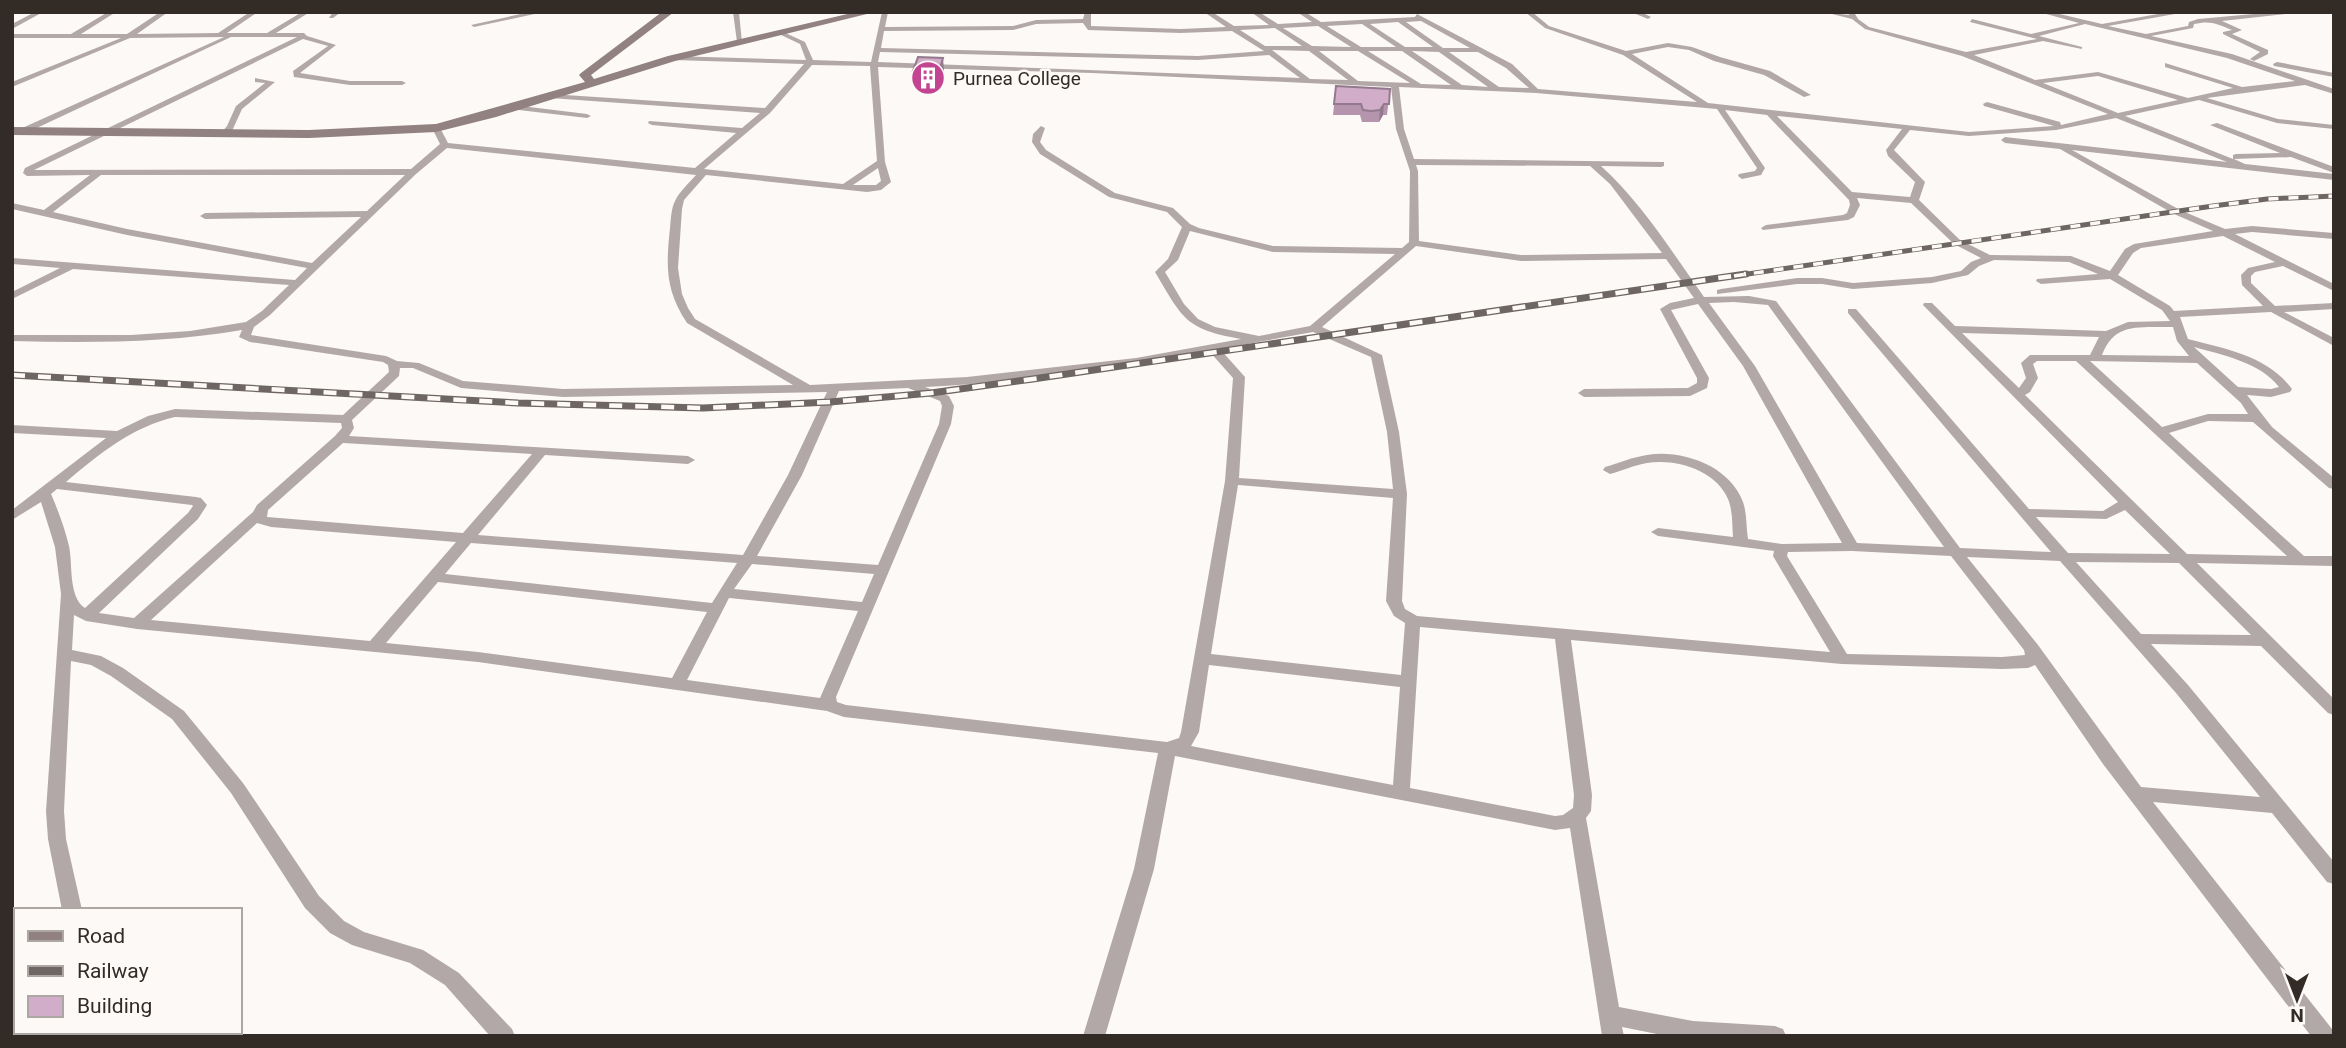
<svg xmlns="http://www.w3.org/2000/svg" width="2346" height="1048" viewBox="0 0 2346 1048" font-family="Roboto,sans-serif">
<style>
.lines{fill:none;stroke-linecap:round;stroke-linejoin:round}
.street{fill:#b3a8a8;fill-rule:evenodd}
.secondary{fill:#918181;fill-rule:evenodd}
.rail-far1-casing{stroke:#6d6662;stroke-width:5}
.rail-casing{stroke:#6d6662;stroke-width:7}
.rail-far1{stroke:#fdf9f6;stroke-width:3.5;stroke-dasharray:10;stroke-linecap:butt}
.rail{stroke:#fdf9f6;stroke-width:4.5;stroke-dasharray:13;stroke-linecap:butt}
.wall{fill:#b595ad}
.shaded-wall{fill:#93798d}
.building{fill:#d2adc9;stroke:#93798d;stroke-width:2}
.labels{text-anchor:middle;dominant-baseline:central;stroke-width:5;stroke-linejoin:round;paint-order:stroke}
.far-poi-label{font-size:19px;fill:#332b26;stroke:#fdf9f6;text-anchor:start}
</style>
<rect width="100%" height="100%" fill="#fdf9f6"/>
<g class="lines">
<path class="street" d="M35,12H43L12,29V24Z
M108,12H116L81,34H127L160,12H168L137,34L218,33L250,12H258L227,33H267L302,12H310L276,33H304L307,36L336,45L300,73L350,81H402L406,83L402,85H350L294,77L293,71L328,46L303,39L34,170L411,169L440,144L432,128L436,126H439L448,143L695,168L736,133L652,125L648,123L649,121L742,128L760,113L550,98L546,96L550,94L765,108L804,64L672,60L668,58L672,56L806,60L800,44L779,34L781,31L805,42L813,60L871,62L882,12H888L885,27L1013,26L1036,20L1083,19L1085,12H1091V26L1181,29L1226,27L1204,12H1212L1234,26L1269,25L1251,12H1259L1278,24L1312,22L1297,12H1305L1321,22L1415,17L1417,14L1512,64L1538,89L1697,102L1623,55L1545,28L1525,12H1532L1549,26L1626,51L1668,43L1692,47L1720,57L1770,71L1811,95L1804,97L1764,75L1714,61L1689,50L1668,47L1632,54L1708,103L1969,132L2054,126L1984,106L1983,104L1987,102L2060,122L2061,125L2108,114L1962,56L1865,29L1852,19L1824,12L1849,15L1848,12H1854L1858,19L1869,27L1966,52L2037,39L1970,22L1972,19L2031,34L2079,23L2039,12H2051L2102,24L2169,12H2186L2108,26L2146,34L2188,26L2189,22L2198,19L2276,12H2305L2222,21L2242,30L2232,34L2268,50V54L2254,61L2250,59L2260,52L2223,34V32L2232,30C2217,24 2211,20 2194,24L2193,28L2151,36L2232,54L2334,89V94L2305,85L2207,98L2278,119L2334,125V129L2277,123L2199,100L2125,116L2233,159V155L2236,154L2280,153L2210,125L2217,123L2334,167V173L2291,157L2234,159L2245,164L2334,174V180L2072,150L2180,210L2225,229L2252,226L2334,233V239L2252,232L2235,234L2334,284V291L2283,266L2255,272L2251,276V283L2275,306L2334,303V309L2284,312L2334,338V346L2271,312L2180,317L2188,339C2226,349 2268,356 2292,389L2290,392L2271,397L2247,395L2272,427L2334,478V489L2329,488L2253,422L2208,421L2169,433L2304,556H2334V566L2197,563L2334,699V715L2328,713L2261,646L2151,644L2188,685L2334,862V884L2327,882L2272,813L2153,802L2332,1029L2334,1036H2311L2103,764L2035,665L2028,668L2002,669L1842,664L1571,640L1592,795L1591,811L1586,818L1619,1007L1693,1021L1775,1026L1783,1029L1786,1036H1667L1622,1027L1624,1036H1602L1570,828L1555,830L1175,756L1154,869L1105,1036H1083L1134,869L1158,753L844,717L827,711L478,662L137,629L86,621L74,615L72,650L101,656L123,668L184,711L243,783L319,896L344,921L364,932L423,950L459,973L512,1029L515,1036H490L445,985L410,963L352,945L330,933L305,908L231,793L172,719L111,676L91,665L71,661L64,811L66,839L82,910H62L48,839L46,811L61,594L55,547L41,502L12,520V510L106,438L12,433V425L117,431L148,416L175,409L343,415L389,372L388,365L383,362L250,342L239,337L242,330C166,343 89,343 12,341V335H131L190,331L246,322L262,311L289,285L73,269L12,299V292L60,268L12,264V258L295,280L307,268L127,235L12,209V203L44,210L90,175L27,176L23,173L25,168L297,37H231L26,133H20V129L224,37L130,38L12,87V82L121,38H12V34H71ZM1421,21L1470,48H1443L1406,22ZM1398,22L1433,47H1405L1370,24ZM1083,23L1088,30L1181,33L1232,31L1264,51L1198,56L881,48L884,31L1013,30L1036,24ZM1362,24L1396,47H1361L1327,26ZM2085,24L2227,58L2295,81L2242,87L2165,63V67L2233,88L2188,98L2098,72L2035,80L1974,55L2043,41L2082,49V47L2039,36ZM1318,26L1351,47L1312,46L1283,28ZM1275,28L1302,46H1265L1240,30ZM1272,50L1309,51L1348,80L1310,79ZM1319,51H1358L1410,83L1358,81ZM1368,51H1402L1451,85L1421,84ZM1412,51L1439,52L1488,87L1462,85ZM880,52L1198,60L1269,55L1300,78L878,62ZM1449,52H1478L1506,68L1529,88L1499,87ZM812,65L870,66L877,161L843,184L704,169L770,113ZM878,67L1092,73L1391,87L1396,129L1410,171L1409,242L1402,248L1273,246L1199,228L1190,224L1173,208L1115,193L1046,150L1040,142L1045,128L1041,126L1033,134L1032,142L1040,154L1109,197L1167,212L1182,227L1168,259L1155,272C1183,319 1185,329 1241,339L1136,358L967,377L810,385L695,319L688,308L682,294L678,268L682,209L684,200L706,175L867,192L881,190L891,182L885,162ZM2098,76L2178,100L2118,113L2043,83ZM1399,87L1536,93L1717,109L1757,168L1755,171L1739,174L1738,176L1742,179L1761,175L1765,168L1725,110L1767,115L1849,200L1850,205L1847,213L1843,215L1766,225L1761,228L1763,230L1848,220L1854,217L1860,205L1857,198L1911,203L1954,244L1981,258L1971,262L1961,271L1932,277L1853,283L1822,278H1797L1721,289L1717,290V294L1797,284H1822L1853,289L1932,283L1968,275L1979,266L1994,260L2069,262L2098,274L2037,279L2036,281L2041,284L2110,279L2162,310L2170,321L2128,322L2106,331L1955,326L1932,303H1924L1923,305L2118,502L2103,511L2029,509L1856,309H1848V313L2051,552L1960,548L1776,301L1749,296L1704,297C1672,252 1642,203 1601,166L1661,167L1664,166V162L1414,159L1404,129ZM1777,116L1902,129L1886,150L1888,156L1915,182L1910,197L1852,192ZM2116,118L2227,162L2005,137L2001,140L2005,143L2060,149L2174,214L2213,231L2134,244L2125,249L2110,271L2071,256L1990,255L1960,240L1919,200L1925,182L1894,150L1910,130L1969,136L2056,130ZM447,148L696,175C689,183 679,192 675,201C671,209 671,219 670,228C666,266 665,290 687,323L793,385L563,389L463,381L419,363L397,361L386,356L251,335L254,327L270,315L416,174ZM1416,165L1590,166L1610,184L1662,253L1521,255L1419,241L1418,171ZM878,168L881,181L876,185H853ZM101,175H405L367,211L205,213L200,216L205,219L361,217L312,263L127,229L53,212ZM1190,231L1273,252L1395,254L1310,326L1259,336L1215,327L1198,319L1184,304L1165,272L1178,260ZM2223,236L2275,262L2248,268L2241,275L2242,285L2263,306L2174,311L2170,306L2118,275L2133,253L2141,248ZM1416,246L1521,261L1666,259L1694,298L1670,303L1660,309L1697,378V383L1688,388L1584,389L1578,393L1584,397L1690,396L1707,388L1709,378L1671,310L1698,304L1743,366L1842,543L1782,544L1748,539C1746,527 1747,513 1743,502C1730,466 1682,449 1647,455C1633,457 1619,463 1605,467L1603,470L1610,474C1622,471 1634,465 1647,463C1675,458 1716,470 1728,499C1733,511 1732,525 1733,537L1658,528L1651,532L1658,536L1774,551L1773,556L1830,652L1417,616L1405,609L1402,601L1407,494L1399,432L1382,355L1322,327ZM1734,302L1768,305L1944,547L1857,543L1755,366L1709,303ZM2158,327H2173L2177,341L2189,356L2102,355C2113,327 2131,327 2158,327ZM1313,332L1371,357L1387,432L1393,489L1239,478L1245,377L1220,349ZM1962,333L2099,337L2090,355H2030L2021,363L2026,378L2019,388ZM2194,347C2222,355 2260,362 2279,387L2271,389L2238,387ZM1209,351L1233,378L1225,481L1181,732L1179,738L1167,742L846,705L837,702L836,697L951,424L954,406L949,396L925,387C1020,382 1115,368 1209,351ZM2037,361H2076L2287,556L2187,554L2025,395L2030,392L2038,378L2033,364ZM2090,361L2197,363L2241,403L2248,414H2208L2162,427ZM400,368H413L461,388L563,397L827,392L788,475L743,555L478,535L545,455L688,464L695,460L688,456L349,436L354,428L352,420L399,376ZM908,388L940,401L942,406L939,424L878,565L757,556L802,475L839,391ZM175,417L341,423L342,428L335,436L257,505L253,512L134,618L99,613L198,519L207,505L201,498L196,497L66,482C99,454 132,427 175,417ZM343,443L532,454L463,533L267,517L268,510ZM1238,485L1393,498L1386,601L1394,616L1405,623L1401,675L1211,654ZM57,489L192,505L193,506L188,513L85,608C68,597 73,564 69,546C65,529 58,510 51,494ZM2125,510L2170,554L2068,553L2036,517L2106,519ZM257,523L271,527L456,542L370,641L151,620ZM471,543L737,563L712,603L445,574ZM1852,551L1951,556L2024,650L2025,655L2002,657L1847,654L1787,556L1788,552ZM1967,557L2060,561L2176,693L2260,797L2141,787L2038,645ZM2076,562L2179,563L2251,635L2141,634ZM752,564L874,574L862,602L734,589ZM438,582L707,612L672,678L478,652L386,643ZM729,598L858,611L820,698L687,680ZM1420,627L1555,639L1574,795L1573,808L1563,815L1555,816L1410,788ZM1209,665L1400,687L1393,785L1191,746L1199,732Z
M333,12H341L333,18H329Z
M530,12H544L474,27L471,25Z
M733,12H739L742,43L737,42Z
M1631,12H1641L1651,17L1648,19Z
M2277,62L2334,73V77L2274,66L2273,64Z
M255,78L275,82L242,109L232,131L223,134L222,132L227,126L236,106L265,83L255,82Z
M513,105L587,114L591,116L587,118L510,109L509,107Z
M89,1032H111L112,1036H90Z"/>
<path class="secondary" d="M662,12H674L591,75L594,79L668,56L856,12H875L675,61L496,117L436,132L309,138L12,135V127L309,130L436,124L585,82L579,75L581,73Z"/>
<g class="rail-far1-casing">
<path id="rail-far1" d="M1734,276L2213,206L2267,199L2334,196"/>
</g>
<g class="rail-casing">
<path id="rail" d="M12,375L518,403L703,408L830,402L931,393L1033,379L1746,274"/>
</g>
<use href="#rail-far1" class="rail-far1"/>
<use href="#rail" class="rail"/>
</g>
<path class="wall" d="M918,57L944,71L941,85H915L913,71Z
M1336,86L1390,89L1387,115H1383L1379,122H1362L1360,115H1333Z"/>
<path class="shaded-wall" d="M943,58L944,71L941,85L939,71Z
M1384,104L1383,115L1379,122L1380,110Z"/>
<path class="building" d="M918,57L943,58L939,71H913Z
M1336,86L1390,89L1389,104H1384L1380,110L1371,111L1363,110L1361,104H1334Z"/>
<defs>
<g id="building-disc" transform="scale(1.75)"><circle r="9.5" fill="#c34490" stroke="#fdf9f6"/><path d="M-4-6H4V6H1V3H-1V6H-4ZM-2.5-4.3h1.7v1.8h-1.7ZM.8-4.3h1.7v1.8H.8ZM-2.5-1h1.7V.8h-1.7ZM.8-1h1.7V.8H.8Z" fill="#fff"/></g>
</defs>
<g fill-rule="evenodd">
<use href="#building-disc" x="928" y="78"/>
</g>
<g class="labels">
<g class="far-poi-label">
<text x="953" y="78">Purnea College</text>
</g>
</g>
<rect width="2346" height="1048" fill="none" stroke="#332b26" stroke-width="28"/>
<rect x="14" y="908" width="228" height="126" fill="#fdf9f6" stroke="#aca7a3" stroke-width="2"/>
<rect x="28" y="931" width="35" height="10" fill="#918181" stroke="#aca7a3" stroke-width="2"/>
<text x="77" y="943" font-size="21" fill="#332b26">Road</text>
<rect x="28" y="966" width="35" height="10" fill="#6d6662" stroke="#aca7a3" stroke-width="2"/>
<text x="77" y="978" font-size="21" fill="#332b26">Railway</text>
<rect x="28" y="996" width="35" height="21" fill="#d2adc9" stroke="#aca7a3" stroke-width="2"/>
<text x="77" y="1013" font-size="21" fill="#332b26">Building</text>
<g transform="translate(2297 999) rotate(180)" stroke="#fdf9f6" stroke-width="5" paint-order="stroke">
<path d="M0-5L12 26L0 18L-12 26Z" fill="#332b26"/>
<text y="-10" font-size="19" font-weight="bold" text-anchor="middle" fill="#332b26">N</text>
</g>
</svg>
